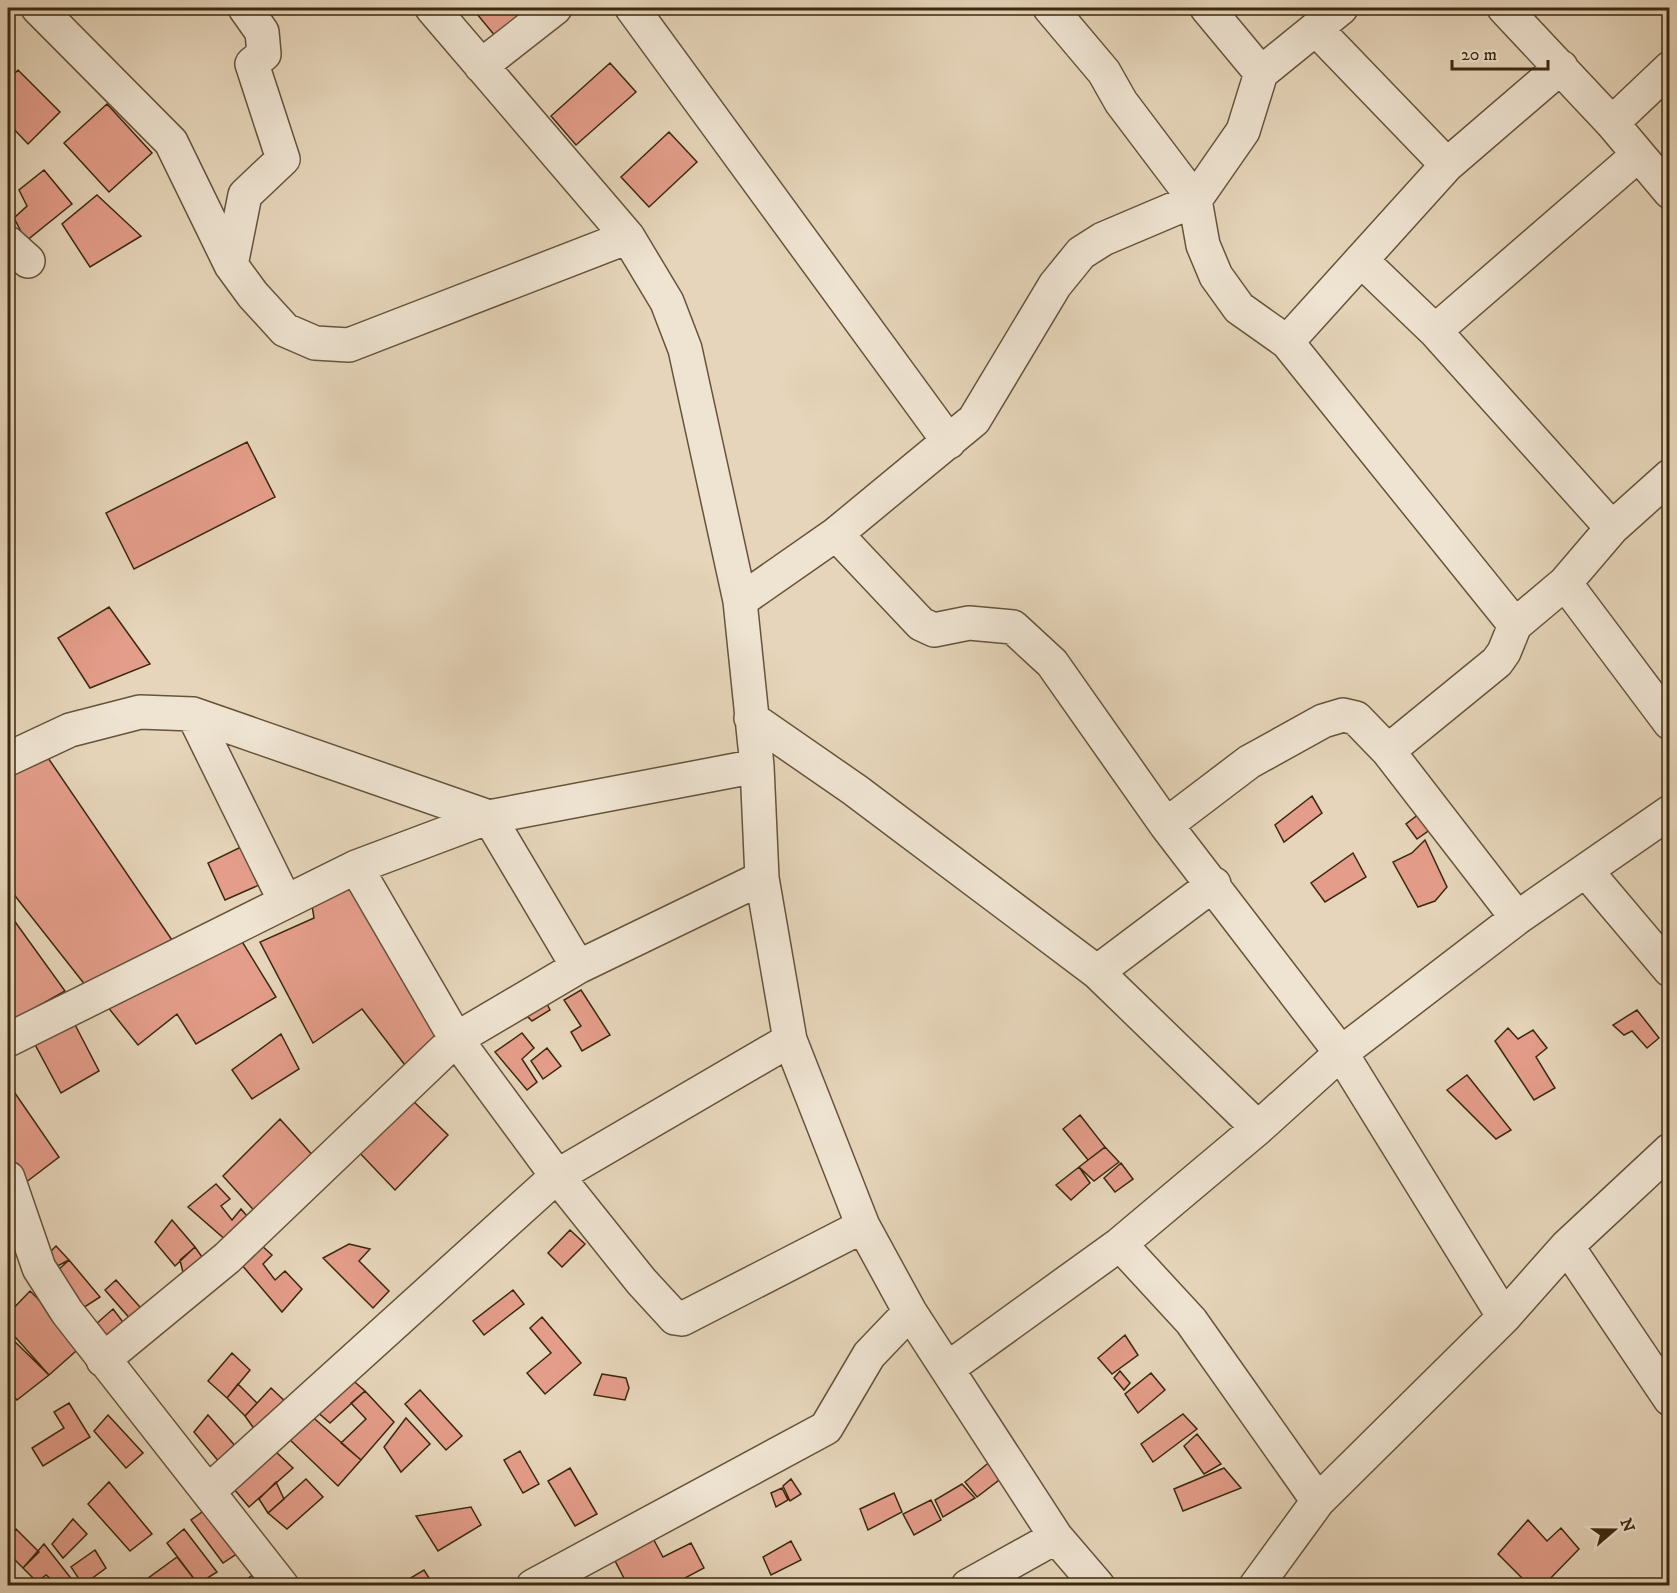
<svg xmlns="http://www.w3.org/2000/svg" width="1677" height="1593" viewBox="0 0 1677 1593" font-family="'IM FELL DW Pica',serif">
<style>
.building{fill:#e49d8a;stroke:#3b290f;stroke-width:1.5}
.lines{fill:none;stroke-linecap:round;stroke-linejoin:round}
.minor-casing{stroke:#66543a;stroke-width:36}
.minor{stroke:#efe4d2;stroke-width:33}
</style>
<rect width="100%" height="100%" fill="#e6d5ba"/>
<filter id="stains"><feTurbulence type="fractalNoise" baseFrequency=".00333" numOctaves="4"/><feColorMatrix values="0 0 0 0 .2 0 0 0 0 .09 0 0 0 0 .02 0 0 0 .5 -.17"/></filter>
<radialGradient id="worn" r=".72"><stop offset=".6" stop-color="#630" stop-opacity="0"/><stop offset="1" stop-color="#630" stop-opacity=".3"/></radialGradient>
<path class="building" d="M472,8H531L496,37Z
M610,63L636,92L576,145L551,116Z
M18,70L60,112L28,144L8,123V80Z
M107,104L152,153L109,192L64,143Z
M669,132L697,162L649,207L621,177Z
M44,170L72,204L26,241L14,218L27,206L19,190Z
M97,195L141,236L90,267L62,224Z
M247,442L275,497L134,569L106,513Z
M109,607L150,664L90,688L58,638Z
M44,752L172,940L86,986L8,887V777Z
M1312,796L1322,813L1284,842L1275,825Z
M1419,814L1431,829L1417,839L1406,824Z
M1425,840L1447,887L1435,901L1418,907L1393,862L1412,853Z
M245,845L266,882L225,900L208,863Z
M1353,853L1366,877L1325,902L1311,883Z
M350,884L438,1037L408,1069L362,1009L313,1043L260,942L314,918L311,899Z
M8,912L65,991L8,1023Z
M238,935L276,997L196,1044L177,1014L138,1045L103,1001Z
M581,990L610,1035L582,1051L571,1032L581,1026L564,1000Z
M541,992L550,1010L532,1021L528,1017L518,1021Z
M1637,1010L1659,1038L1647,1048L1632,1031L1624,1035L1613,1025Z
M71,1017L99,1071L61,1093L32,1039Z
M1508,1028L1518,1039L1533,1030L1547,1048L1536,1057L1555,1088L1534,1100L1495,1041Z
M522,1033L534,1048L522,1059L537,1082L527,1090L495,1052Z
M281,1034L299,1069L252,1099L232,1070Z
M547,1048L561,1066L543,1079L531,1061Z
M1467,1075L1511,1130L1496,1139L1447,1090Z
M8,1083L59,1157L25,1183L8,1157Z
M408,1096L448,1135L395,1190L356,1149Z
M1080,1115L1105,1147L1088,1160L1063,1129Z
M280,1119L316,1159L259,1216L223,1176Z
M1105,1147L1119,1162L1094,1181L1079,1167Z
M1121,1163L1133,1179L1115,1192L1104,1178Z
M1079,1167L1090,1183L1071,1200L1056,1185Z
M216,1184L230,1199L221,1206L232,1220L241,1209L253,1223L227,1241L188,1207Z
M172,1220L195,1247L175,1266L155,1242Z
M570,1230L585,1244L562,1267L548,1253Z
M260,1244L272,1255L263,1264L275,1280L285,1271L302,1289L282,1312L241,1264Z
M349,1244L370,1249L359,1261L389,1291L373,1308L323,1258Z
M56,1246L69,1260L50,1270L43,1259Z
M195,1247L207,1264L185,1281L180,1260Z
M69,1260L100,1297L83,1308L56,1272Z
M116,1280L147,1315L133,1322L105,1290Z
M513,1290L524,1304L484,1335L473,1321Z
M30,1291L84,1344L49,1375L8,1329V1314Z
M113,1309L129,1330L110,1343L96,1324Z
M542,1317L581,1363L545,1394L527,1373L551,1353L530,1328Z
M8,1335L49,1375L17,1400L8,1390Z
M1125,1335L1138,1355L1112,1374L1098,1358Z
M232,1353L250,1370L227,1398L208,1381Z
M1120,1371L1130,1383L1124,1390L1114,1378Z
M1151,1373L1165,1390L1138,1413L1125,1394Z
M602,1374L626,1378L629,1388L625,1400L594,1395Z
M348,1376L365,1391L330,1423L307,1403Z
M238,1384L257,1403L245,1416L227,1398Z
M271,1388L289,1405L260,1437L245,1416Z
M420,1390L462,1436L446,1450L405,1404Z
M365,1391L394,1422L361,1460L341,1443L366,1419L351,1403Z
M69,1403L90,1437L43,1466L32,1448L64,1428L54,1412Z
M307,1412L361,1460L338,1486L287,1437Z
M1183,1414L1197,1429L1153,1462L1141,1444Z
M108,1415L143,1453L126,1468L94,1431Z
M208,1415L237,1448L220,1463L194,1432Z
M406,1418L430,1444L401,1472L384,1447Z
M1197,1434L1221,1464L1204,1474L1184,1446Z
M275,1451L293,1468L249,1507L234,1489Z
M520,1451L539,1484L523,1493L504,1460Z
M992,1460L1003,1477L977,1497L965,1482Z
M570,1468L597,1514L575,1526L548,1481Z
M1224,1468L1241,1488L1183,1511L1174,1489Z
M306,1479L323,1497L287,1529L268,1513Z
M791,1479L801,1494L790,1501L783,1486Z
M109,1482L152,1534L130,1551L88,1504Z
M276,1482L284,1499L268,1513L259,1499Z
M962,1484L975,1498L943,1517L935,1500Z
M782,1488L788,1500L776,1507L771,1493Z
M894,1493L902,1512L868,1530L860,1509Z
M931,1500L941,1520L914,1535L903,1514Z
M209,1507L241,1551L223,1563L191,1520Z
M471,1507L481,1525L438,1551L416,1516Z
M73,1519L87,1534L63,1558L52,1544Z
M1528,1520L1547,1541L1561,1528L1579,1549L1543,1586H1530L1498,1554Z
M16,1529L39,1552L23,1568L8,1553V1539Z
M184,1529L217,1572L198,1584L167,1543Z
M649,1531L663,1557L691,1543L704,1568L670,1586H628L610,1551Z
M791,1541L801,1560L771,1575L763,1557Z
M44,1544L77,1586H55L57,1584L46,1575L37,1582L23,1568Z
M95,1550L106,1568L83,1585L71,1567Z
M177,1557L198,1584L153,1586L147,1579Z
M424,1570L434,1586H397Z
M256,1572L268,1586H239Z"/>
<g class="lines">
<g class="minor-casing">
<path id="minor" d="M38,8L171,142L231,265L253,295L285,330L315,343L349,345L628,237
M432,8L628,237L667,302L685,349L740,601L757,766L762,878L790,1040L863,1226L910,1312L1056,1537L1098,1586
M632,8L949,442
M1050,8L1104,72L1121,102L1195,200L1203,245L1216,276L1239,308L1287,342L1515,625
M1207,8L1261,73
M1504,8L1612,123L1670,192
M1316,29L1447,165
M481,66L555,8
M1612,123L1670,68
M8,243L28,261
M1361,260L1435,331L1612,528
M231,265L245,195L283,159L252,64L264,54L262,32L245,8
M1435,331L1638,155
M1287,342L1447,165L1561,67
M836,534L921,624L934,630L969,623L1013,627L1052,663L1166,825L1341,1053L1504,1317
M1565,583L1670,723
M740,601L836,534L974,420L1055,285L1081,253L1103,239L1195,200L1243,131L1261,73L1341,8
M193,714L285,901
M751,718L855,790L1097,972L1258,1128
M1388,751L1497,662L1504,652L1515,625L1565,583L1612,528L1670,476
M8,759L70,730L140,712L193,714L489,817L578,967
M1166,825L1249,762L1323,721L1343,715L1356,718L1388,751L1517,918
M356,867L456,1039L557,1176L641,1281L675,1318L682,1319L863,1226
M1587,872L1670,970
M1097,972L1214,884
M8,1040L356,867L489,817L757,766
M8,1178L39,1268L67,1312L282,1586
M1120,1244L1191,1321L1318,1501
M1567,1246L1670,1399
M103,1360L227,1258L456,1039L578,967L762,878
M947,1369L1120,1244L1258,1128L1341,1053L1517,918L1670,812
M210,1490L557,1176L790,1040
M533,1586L826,1428L869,1355L910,1312
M968,1586L1056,1537
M1256,1586L1318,1501L1504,1317L1567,1246L1670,1150"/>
</g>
<use href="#minor" class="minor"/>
</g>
<rect width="1677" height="1593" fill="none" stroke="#e6d5ba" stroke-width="30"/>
<rect x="9" y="9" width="1659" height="1575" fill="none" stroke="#3b290f" stroke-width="3"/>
<rect x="15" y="15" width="1647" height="1563" fill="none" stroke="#3b290f" stroke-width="1.5"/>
<g transform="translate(1614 1530) rotate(70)" stroke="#efe4d2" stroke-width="4.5" paint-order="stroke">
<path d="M0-4.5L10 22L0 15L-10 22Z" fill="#3b290f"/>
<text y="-9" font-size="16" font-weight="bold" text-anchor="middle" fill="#3b290f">N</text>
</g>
<path d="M1452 60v9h96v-9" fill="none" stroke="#3b290f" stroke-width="3"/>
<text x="1461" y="60" font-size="18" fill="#3b290f" stroke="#efe4d2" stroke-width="4.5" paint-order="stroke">20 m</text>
<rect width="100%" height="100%" filter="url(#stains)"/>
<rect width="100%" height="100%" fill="url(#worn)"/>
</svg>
